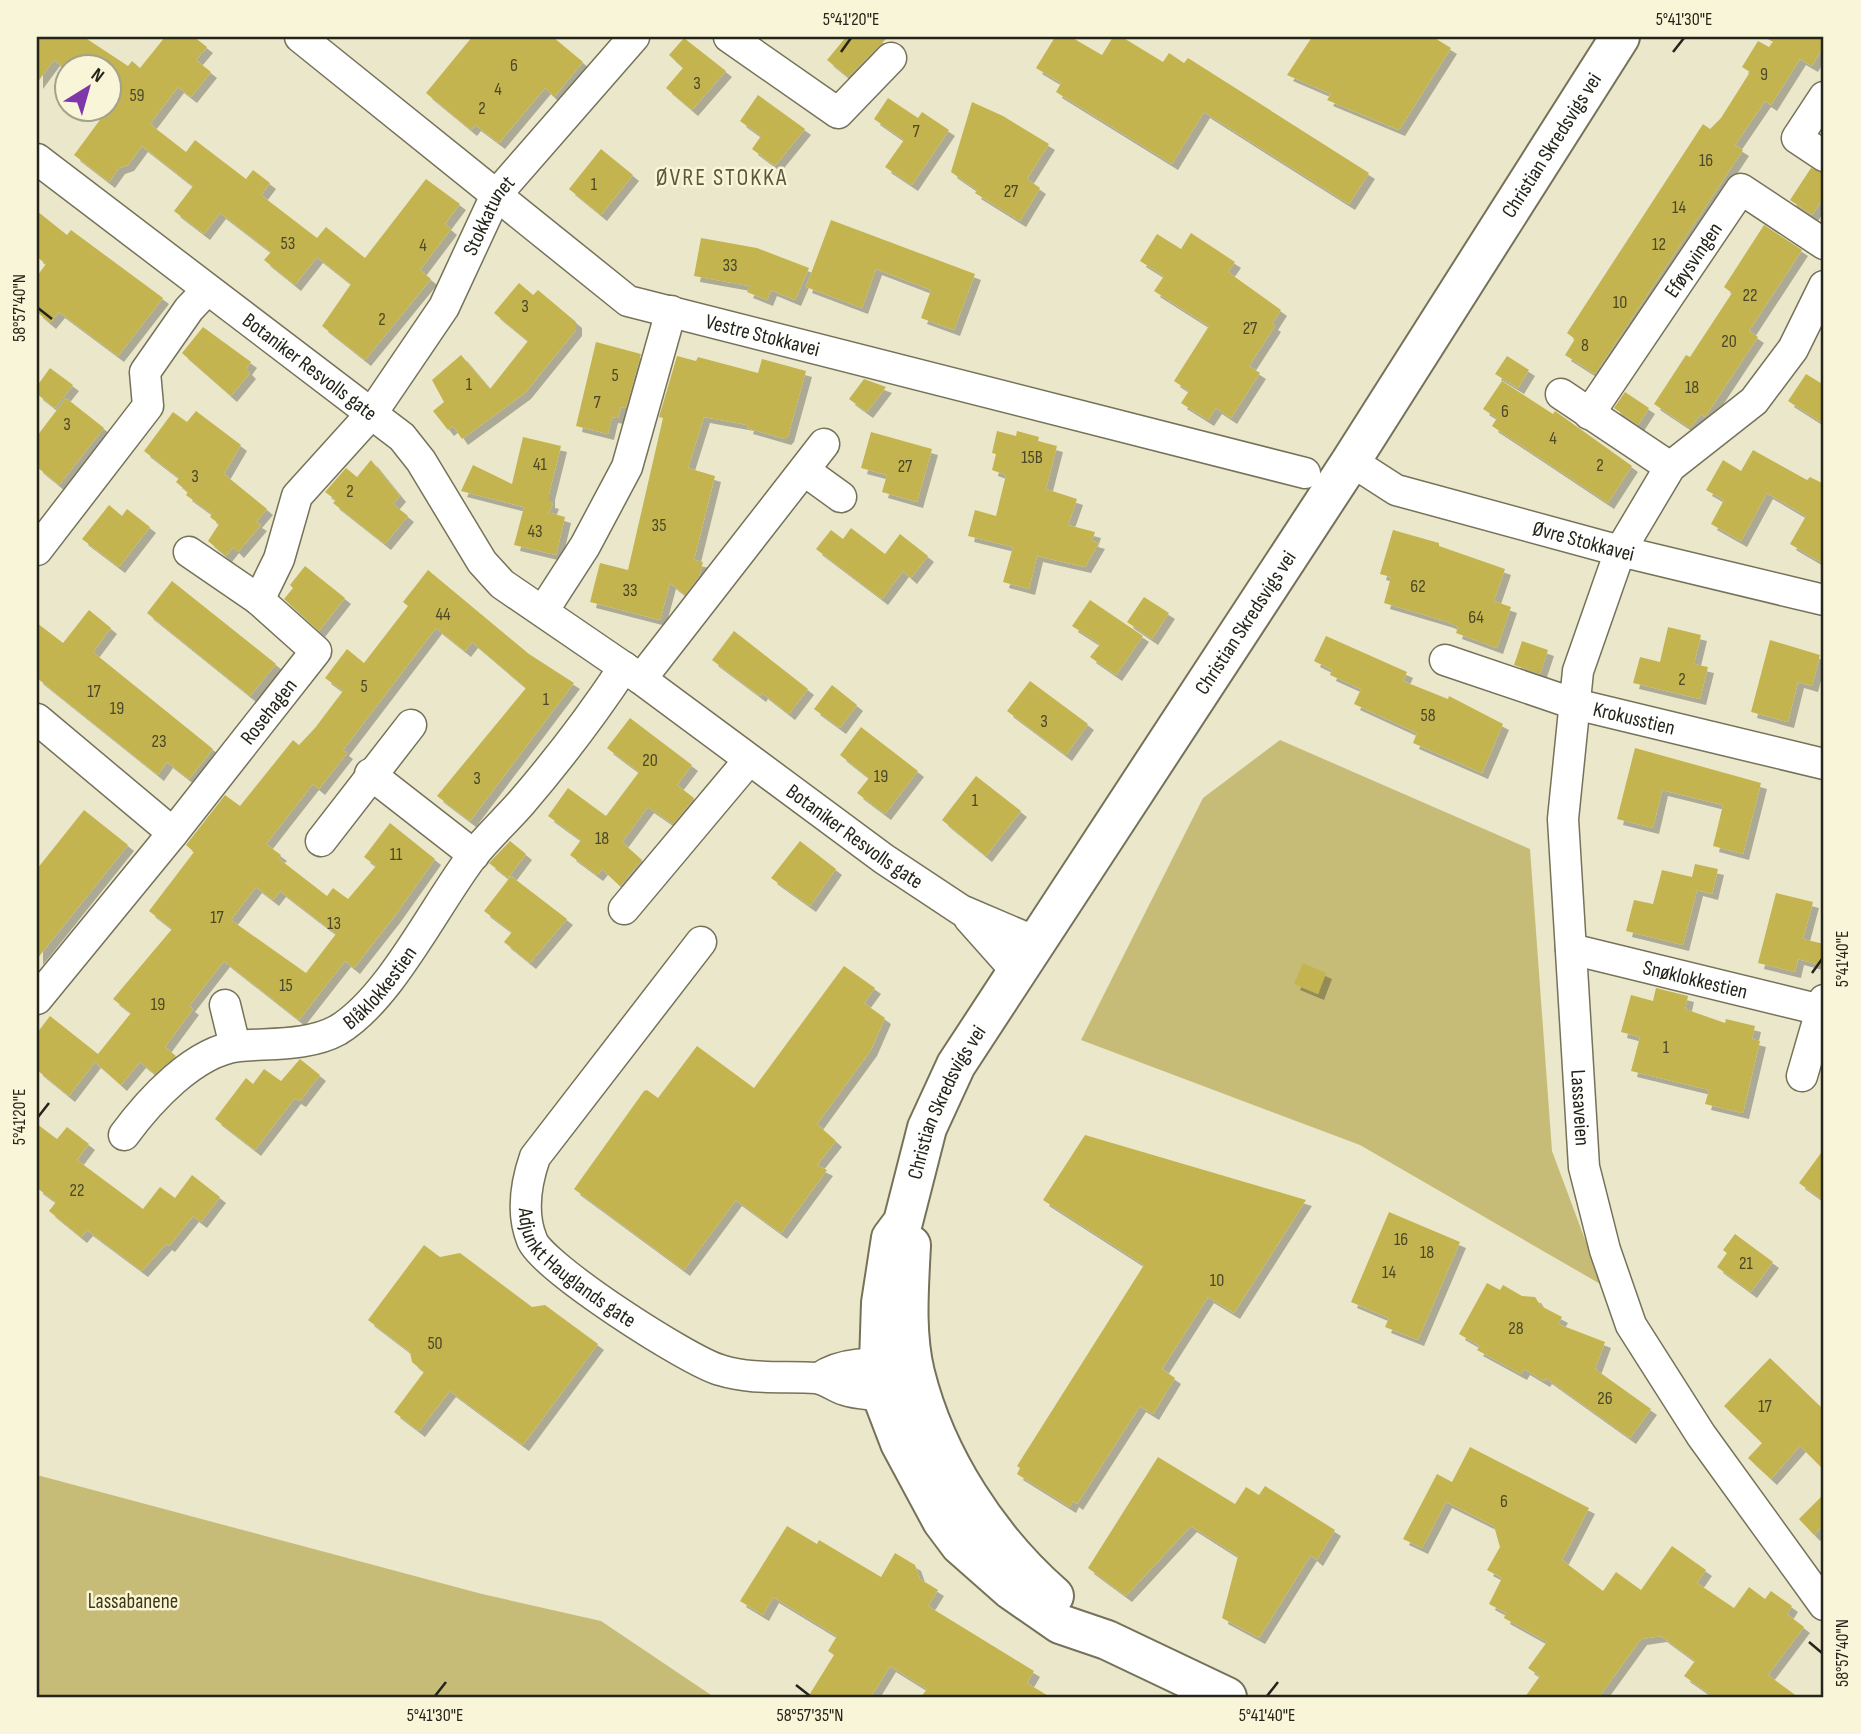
<svg xmlns="http://www.w3.org/2000/svg" width="1861" height="1734" viewBox="0 0 1861 1734" font-family="'Sofia Sans Condensed',sans-serif">
<style>
.green{fill:#c7bc77}
.building{fill:#c3b450;fill-rule:evenodd;filter:url(#shadow)}
.lines{fill:none;stroke-linecap:round;stroke-linejoin:round}
.minor-casing{stroke:#767259;stroke-width:33}
.major-casing{stroke:#767259;stroke-width:42}
.minor{stroke:#fff;stroke-width:30}
.major{stroke:#fff;stroke-width:38}
.ticks{fill:none;stroke:#25241a;stroke-width:2.5}
.labels{text-anchor:middle;dominant-baseline:central;stroke-width:5;stroke-linejoin:round;paint-order:stroke}
.number-label{font-size:18px;fill:#4c4828}
.street-label{font-size:21px;fill:#25241a;stroke:#f9f5d8}
.park-label{font-size:21px;fill:#40390f;stroke:#f9f5d8}
.quarter-label{font-size:24px;letter-spacing:2px;fill:#5c5840;stroke:#f9f5d8}
.neatline{fill:none;stroke:#25241a;stroke-width:2.5}
.ticks-label{font-size:18px;text-anchor:middle;fill:#25241a}
</style>
<defs>
<filter id="shadow"><feDropShadow dx="6" dy="6" stdDeviation="0" flood-color="#0004"/></filter>
</defs>
<rect width="100%" height="100%" fill="#ebe7cb"/>
<path class="green" d="M1280,740L1530,849L1552,1151L1602,1285L1360,1145L1081,1040L1203,798Z
M37,1475L482,1594L601,1621L714,1697H37Z"/>
<path class="building" d="M37,37H84L128,66L132,61L140,68L165,37H194L207,47L196,60L211,72L191,97L178,87L150,124L186,152L195,140L246,179L253,170L270,183L261,195L317,238L326,227L365,258L426,179L460,204L445,224L451,229L420,270L431,279L365,360L322,326L351,284L317,257L295,285L264,260L271,252L220,213L204,234L174,211L193,186L142,146L128,165L119,168L109,182L74,155L108,109V66H62L54,60L37,83Z
M472,37H553L583,62L554,97L545,88L499,143L475,125L471,130L426,93Z
M846,37H888L848,77L827,60Z
M1055,37H1071L1102,55L1113,37H1122L1163,62L1169,53L1184,63L1188,58L1369,173L1349,204L1204,112L1172,164L1056,92L1061,83L1036,68Z
M1312,37H1433L1451,48L1399,130L1327,100L1331,94L1287,75Z
M1764,37H1824V45L1812,66L1800,59L1771,105L1765,101L1735,145L1743,150L1595,374L1565,355L1575,339L1567,333L1703,124L1710,129L1721,118L1750,72L1742,67L1758,41L1769,47L1773,42Z
M684,38L726,71L692,110L666,88L683,68L669,55Z
M758,95L805,129L775,166L752,149L761,136L740,121Z
M888,98L918,118L922,112L949,130L912,185L885,167L904,140L874,119Z
M972,102L1003,116L1049,144L1027,179L1040,188L1020,221L975,193L977,190L951,172Z
M601,149L633,175L601,215L569,189Z
M1811,168L1824,173V197L1812,215L1790,200Z
M37,211L67,235L71,230L163,298L118,356L59,312L50,323L37,312V276L46,264L37,257Z
M831,220L975,274L954,330L921,318L931,290L876,269L862,308L806,287Z
M1764,225L1802,250L1749,331L1758,337L1705,417L1701,414L1690,428L1654,404L1686,355L1690,357L1732,293L1724,287Z
M1191,233L1235,262L1228,272L1281,310L1272,324L1275,326L1249,366L1260,373L1231,418L1216,408L1208,420L1181,403L1189,391L1174,381L1209,326L1154,291L1164,276L1140,261L1157,234L1181,249Z
M701,238L757,248L809,268L795,300L771,290L767,300L747,292L750,286L694,276Z
M519,283L533,295L538,290L576,322V330L525,393L462,439L453,426L448,430L433,411L444,402L432,380L461,355L490,389L528,341L494,313Z
M203,327L251,362L246,369L250,373L231,396L182,353Z
M596,342L641,354L626,408L621,407L618,418L612,417L608,434L576,426Z
M677,356L696,361L698,357L758,373L762,359L806,371L788,436L785,439L747,428L748,425L704,417L688,468L715,476L694,560L703,562L699,576L685,595L670,583L660,620L590,602L600,563L628,570L663,418L659,417Z
M1507,356L1529,370L1518,388L1495,374Z
M50,368L73,385L55,408L37,394V386Z
M1806,374L1824,385V424L1788,401Z
M864,379L886,387L867,412L849,399Z
M1502,381L1553,414L1555,411L1632,466L1608,503L1492,426L1497,418L1483,409Z
M1625,392L1649,408L1638,425L1614,408Z
M66,398L104,428L59,485L37,467V436Z
M196,411L241,445L224,474L267,509L256,522L261,525L238,552L233,547L226,556L208,541L219,524L210,517L212,514L186,495L188,492L176,482L179,478L144,451L173,412L187,422Z
M997,431L1016,436L1017,431L1039,437L1038,441L1057,446L1046,489L1077,499L1068,525L1095,532L1092,541L1099,543L1085,567L1037,556L1029,589L1003,582L1013,547L968,536L975,510L996,516L1006,475L992,470L996,454L992,453Z
M871,432L932,449L917,502L882,492L887,475L861,468Z
M523,437L561,446L549,494V502L553,503L549,513L547,512L565,517L556,555L514,545L524,507L461,491L473,465L512,484Z
M1753,450L1807,480L1810,477L1824,484V564L1790,544L1806,516L1767,493L1741,541L1711,524L1724,500L1706,490L1723,460L1741,471Z
M371,460L400,496L393,504L408,516L385,544L333,503L336,500L325,492L346,468L357,477Z
M109,505L122,516L127,509L150,527L119,567L82,539Z
M851,528L885,554L900,534L928,556L911,578L903,571L882,599L816,549L831,530L843,539Z
M1393,530L1439,543V546L1505,569L1494,601L1511,607L1497,648L1456,633L1458,627L1448,622L1384,603L1391,577L1380,574Z
M305,566L345,598L319,631L284,599L293,588L290,585Z
M428,570L529,654L574,683L470,821L437,796L526,688L472,642L465,651L436,628L343,750L347,753L319,789L313,784L266,844L281,855L278,858L327,896L333,888L348,899L376,866L364,857L390,823L435,859L394,917L354,968L345,961L299,1020L224,961L189,1006L193,1009L165,1047L176,1056L155,1074L140,1062L121,1085L95,1062L69,1096L37,1070V1033L50,1016L98,1054L131,1013L113,999L172,929L149,911L194,852L186,845L225,795L240,806L293,740L299,745L315,728L343,691L325,678L347,649L364,663L408,606L403,602ZM256,887L273,900L280,891L336,934L306,973L231,920Z
M172,581L276,664L250,696L147,613Z
M1144,597L1169,613L1152,639L1127,622Z
M1090,600L1143,636L1116,675L1090,657L1100,644L1072,626Z
M89,610L111,628L93,652L213,749L189,779L167,762L158,775L37,678V623L63,643Z
M1668,627L1701,635L1694,664L1708,667L1700,699L1633,683L1640,657L1660,662Z
M734,631L808,689L789,714L762,693L760,696L712,660Z
M1326,636L1407,672L1403,681L1448,699L1449,696L1503,724L1482,773L1413,743L1417,733L1354,704L1361,689L1330,675L1332,670L1314,661Z
M1770,640L1820,655L1812,686L1798,682L1788,722L1751,712Z
M1522,641L1548,650L1540,674L1514,665Z
M1030,681L1088,724L1066,755L1007,711Z
M832,685L857,705L840,728L814,709Z
M630,718L692,765L677,785L694,798L673,824L648,807L622,842L642,860L620,886L602,869L597,875L570,855L581,840L548,816L568,788L606,816L639,772L607,748Z
M861,727L918,771L885,814L857,793L869,778L840,755Z
M1635,748L1761,783L1743,854L1713,846L1723,805L1662,790L1653,828L1617,819Z
M976,776L1021,811L986,856L942,820Z
M84,810L128,845L37,959V869Z
M510,841L526,854L508,878L489,863Z
M800,841L836,869L810,906L771,878Z
M1695,864L1718,869L1712,894L1697,890L1683,945L1626,931L1634,900L1653,904L1662,870L1692,877Z
M511,876L567,919L530,963L504,942L512,932L484,911Z
M1776,893L1813,902L1803,939L1824,944V966L1798,959L1795,972L1758,963Z
M1303,963L1326,973L1318,994L1294,984Z
M844,966L875,988L864,1003L885,1018L871,1050L817,1124L836,1141L817,1165L827,1170L781,1233L736,1200L684,1270L574,1189L644,1091L647,1090L658,1098L697,1046L754,1088Z
M1656,988L1688,996L1685,1009L1725,1023L1726,1019L1755,1026L1752,1039L1760,1041L1743,1113L1705,1104L1709,1090L1631,1071L1640,1037L1621,1032L1631,995L1653,1001Z
M300,1059L320,1075L300,1101L295,1098L255,1150L215,1119L246,1078L253,1084L264,1069L281,1081Z
M37,1124L57,1139L67,1127L89,1144L77,1160L143,1209L160,1187L175,1198L192,1175L220,1197L201,1222L193,1216L169,1246L166,1244L142,1271L87,1230L81,1237L49,1211L56,1202L37,1188Z
M1085,1135L1306,1200L1234,1313L1208,1297L1162,1369L1175,1378L1153,1414L1140,1406L1077,1504L1073,1501L1070,1507L1017,1474L1020,1468L1017,1466L1144,1265L1043,1200Z
M1824,1149V1201L1799,1183Z
M1389,1212L1460,1242L1418,1340L1385,1327L1389,1318L1351,1302Z
M1735,1234L1773,1262L1751,1292L1717,1267L1727,1253L1723,1250Z
M424,1245L440,1257L460,1253L532,1307L545,1305L598,1344L523,1445L450,1391L419,1431L394,1412L424,1372L412,1362L410,1352L368,1320Z
M1487,1283L1500,1290L1503,1285L1522,1296L1535,1297L1541,1306L1562,1317L1558,1324L1605,1342L1595,1369L1651,1409L1630,1438L1546,1378L1544,1381L1524,1369L1521,1374L1477,1350L1480,1346L1459,1334Z
M1770,1358L1824,1410V1470L1800,1446L1771,1479L1748,1458L1762,1443L1724,1406Z
M1470,1447L1589,1508L1562,1560L1603,1591L1616,1572L1641,1590L1672,1546L1706,1570L1697,1583L1734,1608L1749,1587L1765,1599L1771,1591L1792,1606L1787,1614L1804,1627L1768,1675L1798,1697H1714L1684,1676L1695,1661L1661,1636L1641,1639L1599,1697H1525L1540,1676L1528,1668L1547,1642L1504,1618L1506,1613L1489,1604L1502,1578L1487,1570L1500,1547L1494,1526L1446,1502L1422,1548L1403,1539L1437,1474L1452,1482Z
M1158,1457L1235,1504L1246,1487L1259,1495L1265,1486L1335,1530L1317,1560L1311,1555L1259,1638L1222,1618L1238,1556L1191,1526L1126,1596L1088,1568Z
M1824,1494V1524L1814,1535L1799,1519Z
M787,1526L817,1544L819,1540L881,1577L895,1553L915,1565L920,1579L938,1590L928,1606L1034,1671L1027,1683L1050,1697H921L927,1689L890,1666L871,1697H808L834,1655L828,1651L837,1636L773,1597L763,1615L740,1601Z"/>
<g class="lines">
<g class="minor-casing">
<g id="minor">
<path id="s1" d="M300,37L628,301L1305,473"/>
<path d="M729,37L838,113L891,58"/>
<path d="M1824,97L1797,138L1824,156"/>
<path id="s2" d="M37,159L402,437L421,461L482,562L502,584L641,679L884,859L961,910L1036,942"/>
<path id="s3" d="M1824,286L1793,349L1754,401L1670,467L1620,551L1578,671L1563,819L1584,1167L1605,1250L1631,1325L1701,1435L1824,1605"/>
<path d="M1561,394L1670,467"/>
<path id="s4" d="M1589,414L1741,189L1824,244"/>
<path id="s5" d="M1351,461L1396,490L1620,551L1824,600"/>
<path d="M805,471L841,497"/>
<path d="M37,550L148,406L145,372L189,309L207,290"/>
<path id="s6" d="M259,600L279,559L297,496L372,413L444,307L496,195L634,37"/>
<path d="M543,611L585,546L627,467L671,311"/>
<path id="s7" d="M1445,660L1575,704L1824,764"/>
<path d="M641,679L824,444"/>
<path id="s8" d="M37,719L173,833L316,651L259,600L189,552"/>
<path d="M370,774L474,855"/>
<path d="M321,841L411,725"/>
<path d="M624,909L749,760"/>
<path d="M969,918L1017,972"/>
<path id="s9" d="M701,942L535,1157C526,1183 521,1213 532,1240C542,1267 688,1361 720,1370C752,1380 784,1376 816,1378C826,1379 835,1387 845,1390C857,1394 870,1394 882,1396L898,1385"/>
<path id="s10" d="M1571,949L1821,1010"/>
<path d="M37,999L173,833"/>
<path d="M225,1005L235,1046"/>
<path d="M1802,1076L1824,1000"/>
<path id="s11" d="M124,1135C149,1101 194,1051 239,1046C271,1043 309,1046 338,1030C391,998 436,903 474,854C489,836 506,820 521,803C558,760 593,714 624,667"/>
<path d="M819,1378C841,1363 873,1361 898,1368"/>
</g>
</g>
<g class="major-casing">
<g id="major">
<path d="M911,1245C909,1287 905,1332 915,1373C936,1458 989,1539 1054,1596"/>
<path id="s12" d="M1227,1697L1107,1640L1060,1624L1011,1590L960,1545L942,1521L900,1443L882,1396L879,1363L881,1303L891,1238L903,1222L927,1128L956,1065L1351,461L1620,37"/>
</g>
</g>
<use href="#minor" class="minor"/>
<use href="#major" class="major"/>
</g>
<path class="ticks" d="M841,52L851,38M1673,52L1684,38M38,308L52,319M1812,973L1822,959M38,1117L49,1103M1809,1642L1822,1653M796,1685L810,1696M435,1696L446,1682M1267,1696L1278,1682"/>
<g class="labels">
<g class="number-label">
<text x="514" y="65">6</text>
<text x="1764" y="74">9</text>
<text x="697" y="83">3</text>
<text x="498" y="89">4</text>
<text x="137" y="95">59</text>
<text x="482" y="108">2</text>
<text x="916" y="131">7</text>
<text x="1706" y="160">16</text>
<text x="594" y="184">1</text>
<text x="1011" y="191">27</text>
<text x="1679" y="207">14</text>
<text x="288" y="243">53</text>
<text x="1659" y="244">12</text>
<text x="423" y="245">4</text>
<text x="730" y="265">33</text>
<text x="1750" y="295">22</text>
<text x="1620" y="302">10</text>
<text x="525" y="306">3</text>
<text x="382" y="319">2</text>
<text x="1250" y="328">27</text>
<text x="1729" y="341">20</text>
<text x="1585" y="345">8</text>
<text x="615" y="375">5</text>
<text x="469" y="384">1</text>
<text x="1692" y="387">18</text>
<text x="597" y="402">7</text>
<text x="1505" y="411">6</text>
<text x="67" y="424">3</text>
<text x="1553" y="438">4</text>
<text x="1032" y="457">15B</text>
<text x="540" y="464">41</text>
<text x="1600" y="465">2</text>
<text x="905" y="466">27</text>
<text x="195" y="476">3</text>
<text x="350" y="491">2</text>
<text x="659" y="525">35</text>
<text x="535" y="531">43</text>
<text x="1418" y="586">62</text>
<text x="630" y="590">33</text>
<text x="443" y="614">44</text>
<text x="1476" y="617">64</text>
<text x="1682" y="679">2</text>
<text x="364" y="686">5</text>
<text x="94" y="691">17</text>
<text x="546" y="699">1</text>
<text x="117" y="708">19</text>
<text x="1428" y="715">58</text>
<text x="1044" y="721">3</text>
<text x="159" y="741">23</text>
<text x="650" y="760">20</text>
<text x="881" y="776">19</text>
<text x="477" y="778">3</text>
<text x="975" y="800">1</text>
<text x="602" y="838">18</text>
<text x="396" y="854">11</text>
<text x="217" y="917">17</text>
<text x="334" y="923">13</text>
<text x="286" y="985">15</text>
<text x="158" y="1004">19</text>
<text x="1666" y="1047">1</text>
<text x="77" y="1190">22</text>
<text x="1401" y="1239">16</text>
<text x="1427" y="1252">18</text>
<text x="1746" y="1263">21</text>
<text x="1389" y="1272">14</text>
<text x="1217" y="1280">10</text>
<text x="1516" y="1328">28</text>
<text x="435" y="1343">50</text>
<text x="1605" y="1398">26</text>
<text x="1765" y="1406">17</text>
<text x="1504" y="1501">6</text>
</g>
<g class="street-label">
<text stroke="none"><textPath href="#s12" startOffset="1920">Christian Skredsvigs vei</textPath></text>
<text stroke="none"><textPath href="#s6" startOffset="453">Stokkatunet</textPath></text>
<text stroke="none"><textPath href="#s4" startOffset="186">Eføysvingen</textPath></text>
<text stroke="none"><textPath href="#s1" startOffset="560">Vestre Stokkavei</textPath></text>
<text stroke="none"><textPath href="#s2" startOffset="343">Botaniker Resvolls gate</textPath></text>
<text stroke="none"><textPath href="#s5" startOffset="248">Øvre Stokkavei</textPath></text>
<text stroke="none"><textPath href="#s12" startOffset="1353">Christian Skredsvigs vei</textPath></text>
<text stroke="none"><textPath href="#s8" startOffset="332">Rosehagen</textPath></text>
<text stroke="none"><textPath href="#s7" startOffset="198">Krokusstien</textPath></text>
<text stroke="none"><textPath href="#s2" startOffset="1071">Botaniker Resvolls gate</textPath></text>
<text stroke="none"><textPath href="#s10" startOffset="128">Snøklokkestien</textPath></text>
<text stroke="none"><textPath href="#s11" startOffset="310">Blåklokkestien</textPath></text>
<text stroke="none"><textPath href="#s12" startOffset="786">Christian Skredsvigs vei</textPath></text>
<text stroke="none"><textPath href="#s3" startOffset="905">Lassaveien</textPath></text>
<text stroke="none"><textPath href="#s9" startOffset="406">Adjunkt Hauglands gate</textPath></text>
</g>
<g class="park-label">
<text x="133" y="1601">Lassabanene</text>
</g>
<g class="quarter-label">
<text x="722" y="177">ØVRE STOKKA</text>
</g>
</g>
<rect width="1861" height="1734" fill="none" stroke="#f9f5d8" stroke-width="77"/>
<g transform="translate(88 88) rotate(37)"><circle r="33" fill="#f9f5d8" stroke="#a4a18c" stroke-width="2"/>
<path d="M0-5L12 26L0 18L-12 26Z" fill="#8037aa"/>
<text y="-10" font-size="19" font-weight="bold" text-anchor="middle" fill="#25241a">N</text>
</g>
<rect x="38" y="38" width="1784" height="1658" class="neatline"/>
<g class="ticks-label">
<text x="851" y="25">5°41'20"E</text>
<text x="1684" y="25">5°41'30"E</text>
<text transform="translate(19 308) rotate(-90)" y="6">58°57'40"N</text>
<text transform="translate(1842 959) rotate(-90)" y="6">5°41'40"E</text>
<text transform="translate(19 1117) rotate(-90)" y="6">5°41'20"E</text>
<text transform="translate(1842 1653) rotate(-90)" y="6">58°57'40"N</text>
<text x="435" y="1721">5°41'30"E</text>
<text x="810" y="1721">58°57'35"N</text>
<text x="1267" y="1721">5°41'40"E</text>
</g>
</svg>
